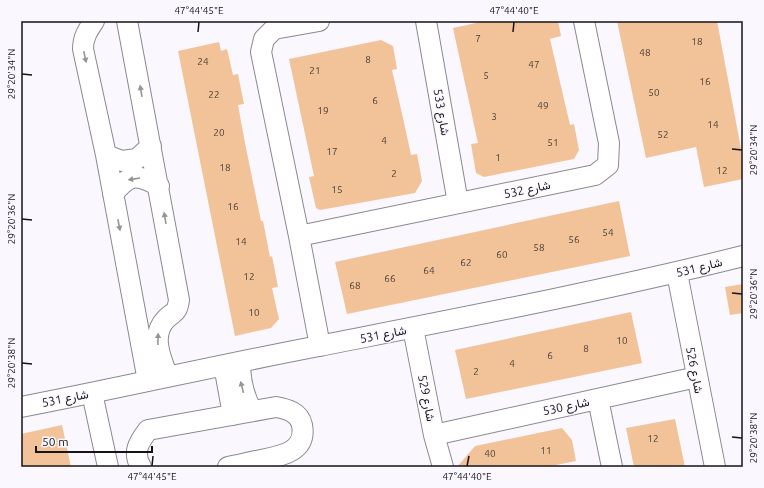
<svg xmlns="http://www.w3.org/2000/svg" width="764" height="488" viewBox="0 0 764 488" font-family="Ubuntu,Vazirmatn,sans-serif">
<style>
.building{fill:#f2c298}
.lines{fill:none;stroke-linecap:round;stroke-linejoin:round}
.minor-casing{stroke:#8c8891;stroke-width:22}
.minor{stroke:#fff;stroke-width:20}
.oneway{fill:#969596}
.ticks{fill:none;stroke:#151316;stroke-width:1.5}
.labels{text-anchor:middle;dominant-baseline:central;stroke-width:3;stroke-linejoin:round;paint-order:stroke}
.number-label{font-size:10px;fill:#4c3f36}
.street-label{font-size:12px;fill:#151316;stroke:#fbf7ff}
.neatline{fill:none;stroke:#151316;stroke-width:1.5}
.ticks-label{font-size:10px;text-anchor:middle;fill:#151316}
</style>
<rect width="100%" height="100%" fill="#fbf7ff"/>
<path class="building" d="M485,21H558L561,36L550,39L570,125L574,124L579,150L574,159L484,177L476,173L471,144L478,143L453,28Z
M617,21H717L739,138L743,161V179L704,187L696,147L646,158Z
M381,40L393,46L397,69L392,70L403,118L411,155L417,154L422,181L415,193L320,210L316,208L309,177L314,176L289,59Z
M219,42L221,51L227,49L233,75L238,74L244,104L238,105L245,143L261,221H263L270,257L272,256L278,287L272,288L279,319L271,328L235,336L178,51Z
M619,201L630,256L347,314L335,262Z
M743,284V313L730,315L725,287Z
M631,312L642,363L466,399L455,350Z
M675,419L685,467H634L626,428Z
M62,425L71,467H21V434Z
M562,428L572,440L576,461L546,467H457L475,446Z"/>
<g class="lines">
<g class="minor-casing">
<path id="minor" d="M94,21C88,30 83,37 83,49L106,155L148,381
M127,21L179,300C177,314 174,311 166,319C150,335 161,359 168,377
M319,21L274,29L264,39L261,52L299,236L320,346
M426,21L458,203
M106,155L122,161L137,159L151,146
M113,194C130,173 137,174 159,186
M299,236L595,175L608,165L609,143L584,21
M677,273L715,467
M413,328L434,435L443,467
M240,362C240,380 243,395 252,411
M224,365L233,415
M92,393L108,467
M598,399L612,467
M21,407C120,388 219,365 319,346C461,318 603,291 743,256
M434,435L697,377
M141,467C132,452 139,442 148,430L276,407C287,409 299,412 302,425C307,452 281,456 261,460C250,462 239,465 228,467"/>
</g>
<use href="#minor" class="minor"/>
</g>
<defs><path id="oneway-solid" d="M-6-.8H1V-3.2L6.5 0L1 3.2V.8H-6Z"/></defs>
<g class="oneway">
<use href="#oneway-solid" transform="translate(85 57) rotate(78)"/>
<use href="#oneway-solid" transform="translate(141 91) rotate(-100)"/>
<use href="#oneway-solid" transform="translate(134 179) rotate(171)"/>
<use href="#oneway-solid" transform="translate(165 218) rotate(-100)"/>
<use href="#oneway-solid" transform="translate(119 225) rotate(79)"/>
<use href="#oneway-solid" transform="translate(158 339) rotate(-89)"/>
<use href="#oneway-solid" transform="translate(242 387) rotate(-104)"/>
</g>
<path class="ticks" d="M198,32L199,22M513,32L514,22M22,74L32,75M732,149L742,150M22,219L32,220M732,293L742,294M22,363L32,364M732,437L742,438M152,466L153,456M467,466L469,456"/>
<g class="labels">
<g class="number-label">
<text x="478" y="38">7</text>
<text x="697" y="41">18</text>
<text x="645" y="52">48</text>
<text x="368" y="59">8</text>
<text x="203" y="61">24</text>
<text x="534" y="64">47</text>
<text x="315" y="70">21</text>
<text x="486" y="75">5</text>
<text x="705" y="81">16</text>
<text x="654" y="92">50</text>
<text x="214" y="94">22</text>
<text x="375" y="100">6</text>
<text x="543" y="105">49</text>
<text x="323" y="110">19</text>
<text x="494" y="116">3</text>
<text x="713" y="124">14</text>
<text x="219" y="132">20</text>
<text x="663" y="134">52</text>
<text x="384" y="140">4</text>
<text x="553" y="142">51</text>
<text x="332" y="151">17</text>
<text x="498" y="157">1</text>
<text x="225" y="167">18</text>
<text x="722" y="170">12</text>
<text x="394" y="173">2</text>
<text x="337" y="189">15</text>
<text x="233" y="206">16</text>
<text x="608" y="232">54</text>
<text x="574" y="239">56</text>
<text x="241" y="241">14</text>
<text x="539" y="247">58</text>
<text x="502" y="254">60</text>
<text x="466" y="262">62</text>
<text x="429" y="270">64</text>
<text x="249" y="276">12</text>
<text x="390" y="278">66</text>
<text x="355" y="285">68</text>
<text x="254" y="312">10</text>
<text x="622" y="340">10</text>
<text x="586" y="348">8</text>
<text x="550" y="355">6</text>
<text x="512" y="363">4</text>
<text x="476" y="371">2</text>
<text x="653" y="438">12</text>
<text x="546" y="450">11</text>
<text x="490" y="453">40</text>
</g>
<g class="street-label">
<text transform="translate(442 112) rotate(80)">شارع 533</text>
<text transform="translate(527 189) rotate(-12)">شارع 532</text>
<text transform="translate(699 267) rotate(-14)">شارع 531</text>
<text transform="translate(383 334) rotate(-11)">شارع 531</text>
<text transform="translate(695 370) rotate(79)">شارع 526</text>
<text transform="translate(65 398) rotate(-11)">شارع 531</text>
<text transform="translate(427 398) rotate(79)">شارع 529</text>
<text transform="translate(566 406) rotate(-12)">شارع 530</text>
</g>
</g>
<rect width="764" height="488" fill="none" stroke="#fbf7ff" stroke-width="44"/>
<path d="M36 446v6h116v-6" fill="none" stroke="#151316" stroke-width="2"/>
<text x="42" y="446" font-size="12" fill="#151316" stroke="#fbf7ff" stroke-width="3" paint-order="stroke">50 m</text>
<rect x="22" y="22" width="720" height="444" class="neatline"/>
<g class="ticks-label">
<text x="199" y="14">47°44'45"E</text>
<text x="514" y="14">47°44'40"E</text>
<text transform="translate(11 74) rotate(-90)" y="4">29°20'34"N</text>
<text transform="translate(753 150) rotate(-90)" y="4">29°20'34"N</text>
<text transform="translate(11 219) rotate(-90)" y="4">29°20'36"N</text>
<text transform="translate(753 294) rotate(-90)" y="4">29°20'36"N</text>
<text transform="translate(11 363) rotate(-90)" y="4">29°20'38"N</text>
<text transform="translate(753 438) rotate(-90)" y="4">29°20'38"N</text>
<text x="152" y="480">47°44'45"E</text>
<text x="467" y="480">47°44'40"E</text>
</g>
</svg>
